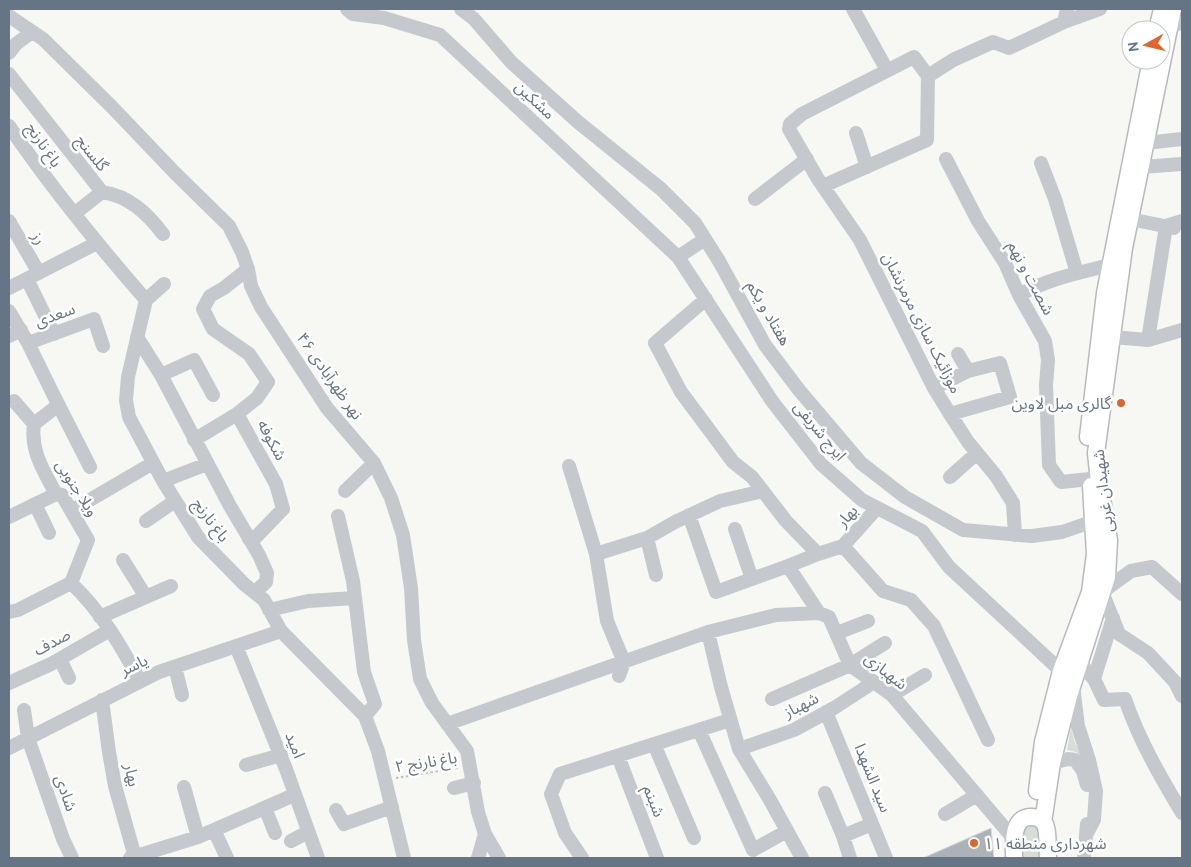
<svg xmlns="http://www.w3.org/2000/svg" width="1191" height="867" viewBox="0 0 1191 867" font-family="Cabin,'Noto Sans Arabic',sans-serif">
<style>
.green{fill:#d8ded5}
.building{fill:#abb3b9;stroke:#d8d9d6}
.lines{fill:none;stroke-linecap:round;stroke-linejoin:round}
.major-casing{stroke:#b6babe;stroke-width:19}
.path{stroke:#bdbfc1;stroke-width:2;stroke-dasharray:2.5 2.5;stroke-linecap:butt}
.minor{stroke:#c5c8cc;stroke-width:14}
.major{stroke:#fff;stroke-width:16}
.poi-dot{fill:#e26429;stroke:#fff;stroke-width:2}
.labels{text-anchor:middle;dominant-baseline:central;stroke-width:5;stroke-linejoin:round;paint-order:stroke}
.street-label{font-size:16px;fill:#667585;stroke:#fff}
.poi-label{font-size:16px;fill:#667585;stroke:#fff;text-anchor:end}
</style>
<rect width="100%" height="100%" fill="#f7f7f4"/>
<path class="green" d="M1071,727L1074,740L1082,758L1076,752L1067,750Z
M1031,822L1039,827L1042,858H1021C1020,842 1015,831 1031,822Z"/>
<path class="building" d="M991,828L994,858H923Z"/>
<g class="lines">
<g class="major-casing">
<path id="major" d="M1157,30L1162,9
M1088,437L1105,293L1151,60
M1037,791L1043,742L1061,671L1090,592L1095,554L1091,486
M1043,822L1052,763L1069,696L1107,577L1109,540L1099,481L1096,453L1124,248L1173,9
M1014,858C1014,844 1011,815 1033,817C1037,817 1041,819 1044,822C1049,831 1047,848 1048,858"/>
</g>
<path class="path" d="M396,778L458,768"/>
<path class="minor" d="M347,9L353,14L384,18L440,35L678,257L772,401L821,464L862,500L922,531L949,567L1061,671
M461,9L474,19L511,62L578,122L661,189L695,223L719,261L765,345L799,390L861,463L905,497L963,530L1032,536L1062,532L1094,521
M853,9L887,70
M9,16L43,39L111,106L175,173L229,226L242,252L248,269L251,286L261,307L327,408L374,463L391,498L403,535L411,588L414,640L420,679L432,703L467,751L478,812L485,834L499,858
M1064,22L1100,9
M1170,26L1182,23
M9,53L16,44L32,32
M9,74L102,192C129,196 147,213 163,234
M928,76L914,57L802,114L790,124L789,129L818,179L860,240L934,388L950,414L968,442L996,476L1013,503L1015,535
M928,76L953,60L993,42L1009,48L1064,22L1067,9
M9,126C51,187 97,244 146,300L128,377L126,400L129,417L163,481L198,537L244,584L264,600L281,631L365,716L378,751L404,858
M856,133L867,167
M1146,143L1182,139
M946,159L978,221L1005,263L1019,295L1045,341L1048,360L1046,385L1049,465L1061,482L1090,479
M1041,163L1055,199L1077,273
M1141,167L1182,164
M823,186L927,140L928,76
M755,199L807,159
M74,214L102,192
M1130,219L1174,228
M9,221L39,273
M678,257L705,239
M248,269L224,288L210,296L203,309L213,329L249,354L268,382L257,398L237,414L276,484L283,509L256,537L249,539
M27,279L54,334
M9,288L97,243
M1019,295C1048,279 1078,273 1110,265
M706,299L655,343L681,392L733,462L752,477L786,521L818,554
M146,300L164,284
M9,311L28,343L56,400L57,406L34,424C30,451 44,471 56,494L62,495L88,540L71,583C101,611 121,646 140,681
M9,336L21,330
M137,337L161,375L230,506L259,555L267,573L266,582L255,592
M1112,337L1148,340L1182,330
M1148,340L1166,226L1182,221
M28,343L94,319L103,346
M958,354L968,371
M161,375L194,360L213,395
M934,388L968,371L1000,363L1010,397L950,414
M56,400L90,467
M14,401L34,424
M194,440L237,414
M569,466L596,554L607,621L624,662L619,676
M950,477L977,453
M163,481L207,464
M345,491L374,463
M35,504L49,533
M71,511L153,463
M689,515L716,592L788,566L818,554L843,546L883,591L911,600L934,626L988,740
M338,516L353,581L364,672L375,704L365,716
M9,517L56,494
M146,521L175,501
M735,529L752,579
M647,538L656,575
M843,546L877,508
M596,554L647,538L675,522L720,501L763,491
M123,560L146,597
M788,566L819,613
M1182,594L1152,567L1131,571L1102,592L1119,634L1148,653L1175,682L1182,696
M269,610L308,601L355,598
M9,612L18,610L71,583
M100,617L171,586
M708,632L721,687L739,749L770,800L802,858
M837,633L868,621
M236,646L286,769L318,858
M60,659L69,678
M1079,662L1094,679L1104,700L1125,699C1139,740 1160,776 1182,813
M175,667L182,695
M1094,679L1113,618
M9,683L51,664L110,630
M1073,686L1078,726L1089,760L1096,791L1094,820L1087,833
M892,695L925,675
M772,699L850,665L885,643
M102,700L109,752L115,786L135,857
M24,710L28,738L63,839L72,858
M826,712L886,858
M447,724L708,632L776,615L819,613L829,617L850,665L892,695L1013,838
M699,730L753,850L787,831
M654,744L694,838
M9,748L159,672L281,631
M739,749L794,730L834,708L874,682
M618,756L657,858
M1052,763L1068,759L1075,760L1083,771L1087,785
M246,765L281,755
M184,787L198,837
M454,788L474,783
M825,793L843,836L850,858
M265,808L275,833
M336,810L344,824L392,807
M945,814L977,795
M214,830L227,858
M843,836L872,824
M291,841L308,832
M130,858L198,837L294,795
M478,858L485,834
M582,858L565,833L551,794L560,774L730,720
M1084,858L1087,824"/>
<use href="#major" class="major"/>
</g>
<g class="poi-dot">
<circle cx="1121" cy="403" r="5"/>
<circle cx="974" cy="843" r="5"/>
</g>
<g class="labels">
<g class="street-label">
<text transform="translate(535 100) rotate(43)">مشکین</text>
<text transform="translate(44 145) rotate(55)">باغ نارنج</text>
<text transform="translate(92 153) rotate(51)">گلسنج</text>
<text transform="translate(39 238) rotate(60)">رز</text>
<text transform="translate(1031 278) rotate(62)">شصت و نهم</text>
<text transform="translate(769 313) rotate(60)">هفتاد و یکم</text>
<text transform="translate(55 315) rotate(-20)">سعدی</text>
<text transform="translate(922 323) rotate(63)">موزائیک سازی مرمرنشان</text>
<text transform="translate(330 376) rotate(55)">نهر ظهرآبادی ۴۶</text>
<text transform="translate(820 431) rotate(50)">ایرج شریفی</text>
<text transform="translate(272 440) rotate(62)">شکوفه</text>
<text transform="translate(77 488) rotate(57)">ویلا جنوبی</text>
<text transform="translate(1103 491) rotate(-97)">شهیدان غربی</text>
<text transform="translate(847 516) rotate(-49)">بهار</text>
<text transform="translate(211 520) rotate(53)">باغ نارنج</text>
<text transform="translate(52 642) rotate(-28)">صدف</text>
<text transform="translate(134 665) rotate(-25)">یاسر</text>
<text transform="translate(886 671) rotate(38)">شهبازی</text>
<text transform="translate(801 705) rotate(-27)">شهباز</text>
<text transform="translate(295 745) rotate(68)">امید</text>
<text transform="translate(426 762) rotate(-9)">باغ نارنج ۲</text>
<text transform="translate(132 775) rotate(78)">بهار</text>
<text transform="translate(873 778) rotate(68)">سید الشهدا</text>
<text transform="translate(66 793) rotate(71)">شادی</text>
<text transform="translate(654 801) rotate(69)">شبنم</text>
</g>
<g class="poi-label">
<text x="1111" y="403">گالری مبل لاوین</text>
<text x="984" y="843" text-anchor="start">شهرداری منطقه ۱۱</text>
</g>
</g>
<rect width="1191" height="867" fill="none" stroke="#667585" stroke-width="20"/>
<g transform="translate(1146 45) rotate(262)"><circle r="24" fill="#ffffff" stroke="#c2c8ce"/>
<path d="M0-4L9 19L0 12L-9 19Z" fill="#e26429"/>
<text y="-8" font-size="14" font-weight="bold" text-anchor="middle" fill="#667585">N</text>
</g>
</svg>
